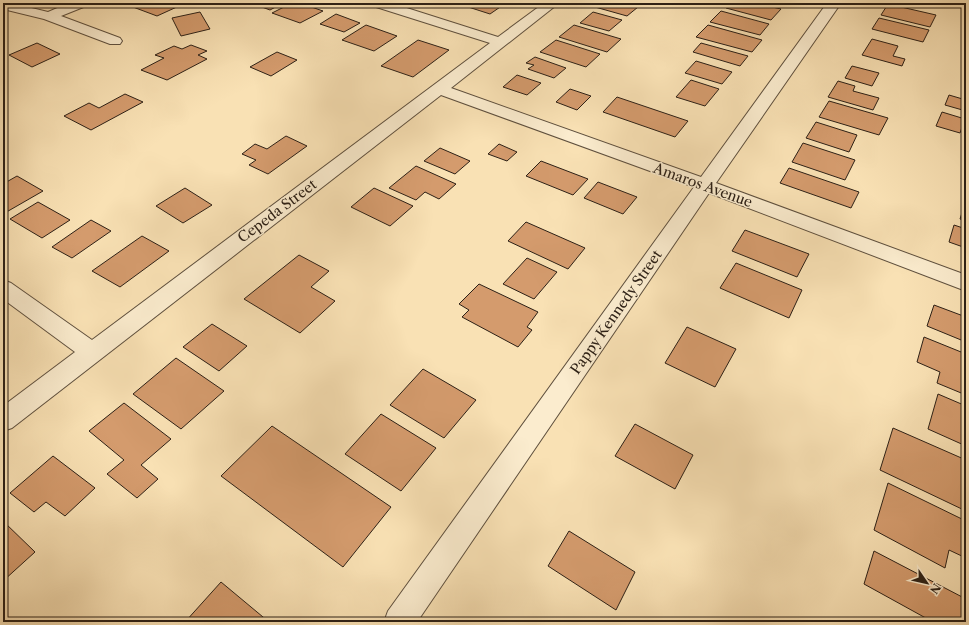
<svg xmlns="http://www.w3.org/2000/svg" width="969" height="625" viewBox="0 0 969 625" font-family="'Libre Caslon Text',serif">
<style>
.building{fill:#d49b6d;stroke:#2c2016}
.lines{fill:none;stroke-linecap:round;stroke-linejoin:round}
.minor-casing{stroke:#5f503e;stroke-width:2}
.minor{fill:#fbecce;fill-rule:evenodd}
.labels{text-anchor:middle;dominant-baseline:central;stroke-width:3;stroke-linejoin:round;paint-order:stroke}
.street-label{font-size:14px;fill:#2c2016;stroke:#fbecce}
</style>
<rect width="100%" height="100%" fill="#f9e1b4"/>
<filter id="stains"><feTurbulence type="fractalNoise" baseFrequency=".005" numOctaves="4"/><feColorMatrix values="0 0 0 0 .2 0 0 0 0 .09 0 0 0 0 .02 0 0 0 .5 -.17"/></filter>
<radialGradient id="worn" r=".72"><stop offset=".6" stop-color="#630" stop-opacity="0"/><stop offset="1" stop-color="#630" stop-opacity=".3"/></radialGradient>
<path class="building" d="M141,3H172L179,6L157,16L133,7Z
M251,3H283L270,10Z
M292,3H300L323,11L300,23L272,13Z
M460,3H506L490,14L459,4Z
M601,3H624L638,7L627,16L595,7Z
M731,3H755L781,9L771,20L726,8Z
M888,4L936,15L930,27L881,15Z
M721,11L769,24L760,35L710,22Z
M200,12L210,29L181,36L172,18Z
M593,12L622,20L609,31L580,23Z
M336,14L360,23L344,32L320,24Z
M879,18L929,30L923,42L872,29Z
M366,25L397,36L374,51L342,40Z
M574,25L621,39L607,52L559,37Z
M708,25L762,40L752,52L696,37Z
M872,39L898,46L893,56L905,59L902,66L862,55Z
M418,40L449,50L413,77L381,66Z
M556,40L600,54L586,67L540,52Z
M37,43L60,54L32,67L9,55Z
M701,43L748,56L740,66L693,52Z
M191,45L207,51L198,55L207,59L167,80L141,70L164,58L155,55L174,46L182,49Z
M277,52L297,60L271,76L250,67Z
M535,57L566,68L554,78L528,69L534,65L526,63Z
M696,61L732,72L722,84L685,73Z
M852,66L879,73L872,86L845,78Z
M517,75L541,83L527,95L503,87Z
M691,80L719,89L705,106L676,97Z
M838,81L855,86L853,91L879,98L873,110L828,97Z
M570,89L591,96L577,110L556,102Z
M125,94L143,102L91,130L64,116L89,103L99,108Z
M949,95L966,100V111L945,105Z
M617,97L688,121L675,137L603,112Z
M829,101L888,118L879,135L819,117Z
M942,112L965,119L960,133L936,126Z
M816,122L857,135L849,152L806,138Z
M286,136L307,146L268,174L249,165L256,160L242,154L255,144L267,149Z
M803,143L855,160L845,180L792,162Z
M499,144L517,152L507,161L488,154Z
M440,148L470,161L455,174L424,161Z
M541,161L588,179L573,195L526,176Z
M416,166L456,184L439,199L425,192L416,200L389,188Z
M789,168L859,192L851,208L780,183Z
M17,176L43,191L3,214V184Z
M598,182L637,197L623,214L584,198Z
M185,188L212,205L183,223L156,206Z
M374,188L413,206L390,226L351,207Z
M966,200V221L960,219Z
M38,202L70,220L42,238L10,219Z
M91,220L111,231L72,258L52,247Z
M526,222L585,248L568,269L508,241Z
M954,225L966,229V248L949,242Z
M745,230L809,254L797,277L732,251Z
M142,236L169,251L120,287L92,271Z
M299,255L329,271L311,287L335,301L300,333L244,299Z
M527,258L557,272L534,299L503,284Z
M736,263L802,290L789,318L720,288Z
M479,284L538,312L527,327L532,330L518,347L462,317L469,310L459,304Z
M934,305L966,317V342L927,326Z
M212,324L247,346L219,371L183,347Z
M687,327L736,349L715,387L665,363Z
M924,337L966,354V395L937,383L940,372L917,362Z
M176,358L224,391L181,429L133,394Z
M423,369L476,400L444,438L390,405Z
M938,394L966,406V446L928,429Z
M124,403L171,439L141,465L158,479L137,498L107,474L124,460L89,431Z
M381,414L436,448L401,491L345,454Z
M635,424L693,455L675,489L615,456Z
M272,426L391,507L343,567L221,476Z
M893,428L966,460V511L880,470Z
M53,456L95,488L65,516L46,502L34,512L10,493Z
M888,483L966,521V558L949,550L945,568L874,530Z
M3,521L35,552L3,581Z
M569,531L635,572L616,610L548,566Z
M874,551L966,599L963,622H933L864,584Z
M221,582L269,622H185Z"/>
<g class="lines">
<g class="minor-casing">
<path id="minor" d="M3,3H11L48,12L69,3H88L86,6L61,16L120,38L122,41L120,44H110L44,19L3,9Z
M371,3H391L498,37L544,3H559L451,88L701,177L827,3H841L716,183L966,275V291L709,193L417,622H384L388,611L694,187L441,95L12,428L3,431V406L75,352L3,299V280L11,283L92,340L490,43L373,6Z"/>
</g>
<use href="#minor" class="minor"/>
</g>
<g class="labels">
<g class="street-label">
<text transform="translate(703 185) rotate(20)">Amaros Avenue</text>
<text transform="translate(277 211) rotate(-37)">Cepeda Street</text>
<text transform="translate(616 312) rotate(-55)">Pappy Kennedy Street</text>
</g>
</g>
<rect width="969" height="625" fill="none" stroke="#f9e1b4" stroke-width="16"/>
<rect x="4" y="4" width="961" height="617" fill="none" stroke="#2c2016" stroke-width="2"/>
<rect x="8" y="8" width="953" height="609" fill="none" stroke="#2c2016"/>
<g transform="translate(927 583) rotate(124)" stroke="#fbecce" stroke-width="3" paint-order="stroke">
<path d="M0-3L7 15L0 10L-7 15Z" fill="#2c2016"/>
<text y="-6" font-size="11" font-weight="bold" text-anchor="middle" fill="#2c2016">N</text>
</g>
<rect width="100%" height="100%" filter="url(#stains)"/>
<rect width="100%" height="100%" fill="url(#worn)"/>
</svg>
